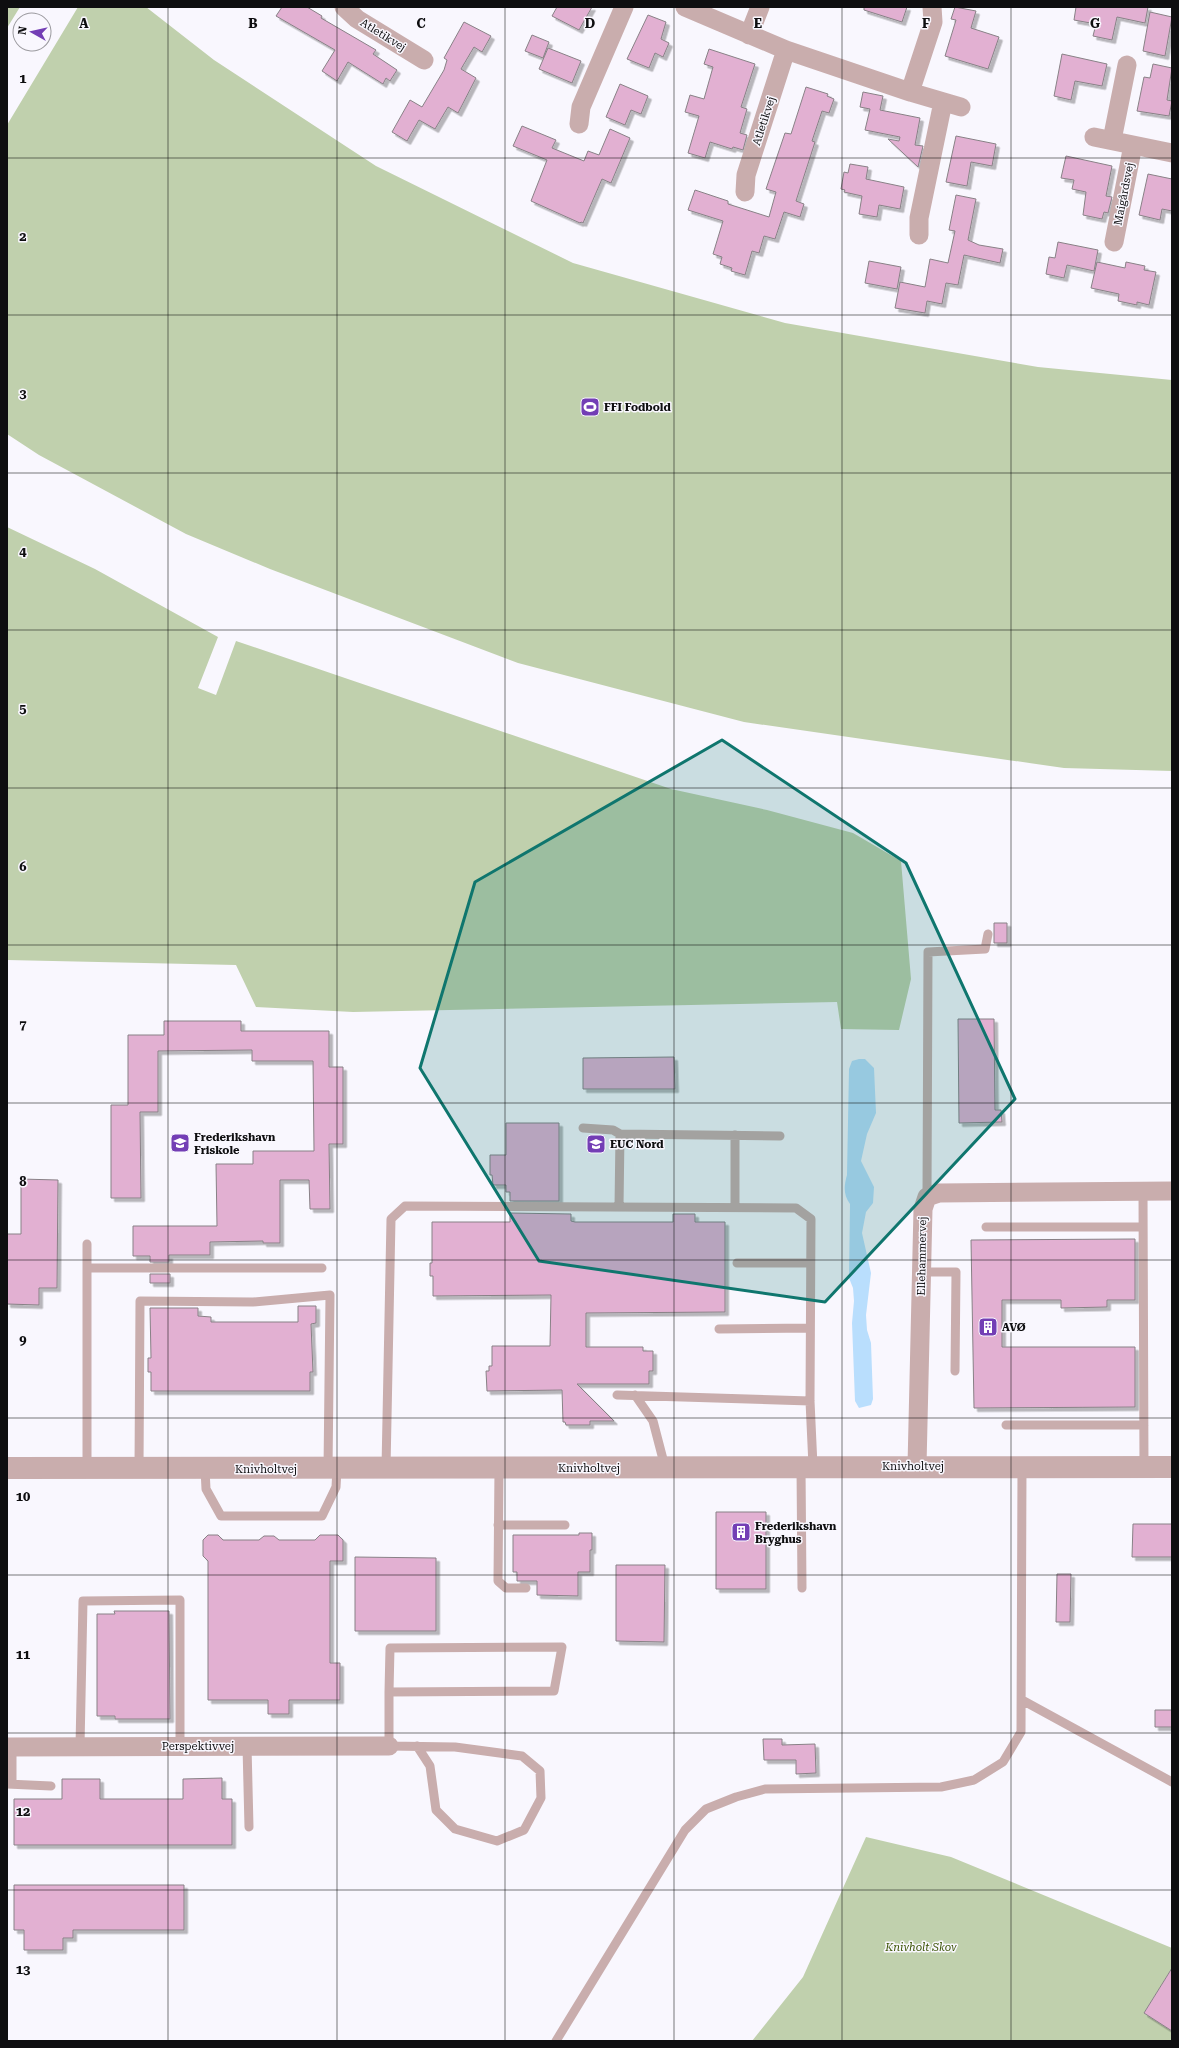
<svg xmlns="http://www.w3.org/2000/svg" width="1179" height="2048" viewBox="0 0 1179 2048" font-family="'Roboto Serif',serif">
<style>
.green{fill:#c0d0ad}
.water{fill:#b9defd}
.building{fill:#e2b0d2;stroke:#888186;filter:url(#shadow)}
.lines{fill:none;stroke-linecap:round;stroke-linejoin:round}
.service{stroke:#c9adad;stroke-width:9}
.minor{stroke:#c9adad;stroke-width:19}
.tertiary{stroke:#c9adad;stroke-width:22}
.marked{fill:#0f766e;fill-opacity:0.2;stroke:#0f766e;stroke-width:3;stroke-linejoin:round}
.grid{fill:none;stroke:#0e0e10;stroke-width:1;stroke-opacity:0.55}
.labels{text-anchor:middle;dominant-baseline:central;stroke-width:3;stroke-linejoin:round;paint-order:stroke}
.street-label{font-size:11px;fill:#0e0e10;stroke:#f9f7fe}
.poi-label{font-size:11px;font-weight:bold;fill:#0e0e10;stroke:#f9f7fe;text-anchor:start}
.park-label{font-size:11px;font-style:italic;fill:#395201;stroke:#f9f7fe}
.grid-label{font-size:13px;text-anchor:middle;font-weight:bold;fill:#0e0e10;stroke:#f9f7fe;stroke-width:3;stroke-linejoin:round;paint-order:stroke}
</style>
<defs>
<filter id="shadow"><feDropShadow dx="3.5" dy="3.5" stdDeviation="0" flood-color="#0004"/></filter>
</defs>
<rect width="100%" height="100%" fill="#f9f7fe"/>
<path class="green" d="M7,7H20L7,28Z
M78,7H146L214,60L376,166L573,263L785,323L1038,367L1172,380V771L1064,768L744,722L518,663L270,569L186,534L39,455L7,434V125Z
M7,527L95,569L218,637L198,688L216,695L236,641L671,789L767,810L853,833L901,861L911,979L899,1030L841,1029L837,1002L353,1012L256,1007L236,965L7,960Z
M866,1837L951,1857L1172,1948V1972L1170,1971L1144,2013L1172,2031V2041H752L803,1977Z"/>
<path class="water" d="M859,1059H865L874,1068L876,1113L867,1134L861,1161L874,1187L873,1203L866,1212L862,1233L871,1273L866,1315L867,1330L871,1343L873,1399L871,1405L859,1408L855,1401L852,1323L854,1301L853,1288L849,1278L850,1204C843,1194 844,1186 847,1175L849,1069L852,1061Z"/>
<path class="building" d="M282,7H307L322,16L321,18L376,50L373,54L397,70L390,81L386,78L383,84L348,62L337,81L322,71L335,50L276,16Z
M557,7H592L579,30L552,16Z
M864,7H907L902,22L864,10Z
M955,7L976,11L971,28L999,37L988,69L945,56L956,20L951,19Z
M1076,7H1148L1145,23L1117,17L1112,40L1093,36L1096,24L1074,20Z
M1150,12L1172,17L1165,56L1143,51Z
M648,15L666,22L661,39L669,43L663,57L655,53L649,68L627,59Z
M464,22L491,36L482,52L474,47L461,69L476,78L458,113L448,107L435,129L419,120L407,141L392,132L410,100L422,107L444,70L447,60L444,58Z
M532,35L549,42L543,58L525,51Z
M548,48L581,61L572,83L539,69Z
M709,49L755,64L741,107L747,109L740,133L747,135L743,150L733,147L732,149L710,142L705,158L688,153L699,116L685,112L690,95L704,99L713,67L704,64Z
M1062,54L1107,64L1102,86L1075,81L1071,100L1054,96Z
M1153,64L1172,68L1167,100L1172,101L1169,116L1137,111L1144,77L1150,78Z
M620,84L648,96L641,114L631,110L625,125L606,117Z
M806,87L828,94L827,96L834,99L829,113L822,111L812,141L815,142L796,201L804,204L800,217L784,212L775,239L764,236L759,253L752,251L745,275L731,271L732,268L720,264L722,257L713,254L723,221L688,210L695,190L728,201V204L769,217L776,192L766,189L785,133L791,134Z
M863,92L883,96L880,110L920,118L915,145L923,146L918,167L888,139L899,141L900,137L865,130L870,109L860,107Z
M522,126L556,140L552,148L584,161L588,151L599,155L610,129L630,138L611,183L602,179L583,223L581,222L580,223L531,201L547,160L513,146Z
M956,136L996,144L992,166L971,162L967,186L946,182Z
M1066,156L1112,166L1106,196L1112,197L1108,213L1104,212L1102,219L1083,215L1086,192L1072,189L1074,180L1061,178Z
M850,164L868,167L866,179L904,187L900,209L879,205L877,217L859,214L862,196L844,192L845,190L841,189L844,172L848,173Z
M1148,174L1172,179V211L1162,209L1160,220L1139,215Z
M956,195L976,199L968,240L979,245L1003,249L1000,263L964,255L958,285L946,283L942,304L927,301L925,313L895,308L900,282L925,287L930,259L948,263L955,231L949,230Z
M1058,242L1098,250L1094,271L1067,265L1064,278L1046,274L1049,257L1055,258Z
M869,261L901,267L897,289L865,283Z
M1097,262L1125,268L1126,262L1145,266L1144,270L1156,272L1149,305L1137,302V305L1118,301L1119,294L1091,288Z
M994,923H1007V943H994Z
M958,1019H994L995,1110H1001L1002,1122L959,1123Z
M164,1021H241V1031H329V1067H343V1144H329L330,1209H310L309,1180H280V1243H263V1241L210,1242V1255H169V1262H150V1256H133V1226H217L216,1164H253V1151H314L313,1061H252V1050L158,1051V1112H140L141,1198H111V1105H128V1035H164Z
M674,1057L675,1089H583V1058Z
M506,1123H559V1201H510V1192H506V1185H493L492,1175H490V1155H506Z
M21,1179L58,1180L57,1288H39V1305L7,1304V1234H21Z
M510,1213L571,1214V1221L575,1222H673V1214H695V1222H725V1312L586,1313V1347H643V1351H653V1371H649V1384H577L614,1421H590V1425H566L565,1422H563L562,1390L487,1391L486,1371H489V1366H492V1346H550L551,1295L433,1296V1276H430V1263H432V1222H510Z
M1135,1239V1300H1107V1307L1061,1308V1300H1002V1347H1135V1407L974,1408L971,1240Z
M150,1274H170V1283H150Z
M298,1306H316V1323L311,1324L313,1372H310V1391H151V1372H148V1358H151L150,1308H198V1316L211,1317V1322H298Z
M716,1512H766V1589H716Z
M1133,1524H1172V1557H1132Z
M579,1533H592V1550H590V1572H578V1596L537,1595V1581H517V1572H513V1535H579Z
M208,1535H218L223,1540H259L264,1536H274L279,1540H315L320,1535H338L343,1540V1561H330V1663H340V1700H289V1714H268V1700H208V1561L203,1556V1540Z
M355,1557L436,1558V1631H355Z
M616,1565H665L664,1642L616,1641Z
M1057,1574H1071L1070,1622H1056Z
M114,1611H169L170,1719H115V1716H97V1614H115Z
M1155,1710H1172V1727H1155Z
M763,1739H782V1745L815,1744L816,1773L796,1774V1760H764Z
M222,1778V1799H232V1845H14V1799H62V1779H100V1799H183V1779Z
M14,1885H184V1930H73V1938H63V1950H24V1930H14Z
M1172,1968V2031L1144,2013Z"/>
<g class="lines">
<path class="service" d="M583,1128L613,1130L620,1134L780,1136
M1143,1191L1144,1467
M927,1197L928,952L985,949L988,934
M619,1207L620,1134
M735,1207V1135
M986,1227H1143
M87,1244V1468
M737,1263H810
M87,1268H322
M921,1272H956L955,1371
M719,1329L810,1328
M617,1395L810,1401
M635,1395L653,1421L665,1467
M1006,1425H1144
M801,1466L802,1588
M139,1468L140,1301L253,1302L330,1295L328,1469
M386,1468L391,1219L405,1206L796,1208L811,1219L810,1401L813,1466
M499,1468L498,1581L506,1588H526
M205,1469L206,1489L221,1516H322L336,1487L337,1469
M498,1525H565
M389,1692L390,1648L562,1647L554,1691L389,1692V1746L455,1747L522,1756L540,1771L541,1798L524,1830L497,1841L455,1829L436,1810L430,1766L417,1746
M1022,1700L1172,1782
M80,1746L83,1601L180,1600V1746
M247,1746L249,1827
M12,1747V1783
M7,1784L51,1786
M556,2041L685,1830L706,1809L736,1797L765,1789L941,1787L974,1780L1003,1762L1021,1732L1022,1467"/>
<path class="minor" d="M344,7L357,19L424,60
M685,7L786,50L910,92L961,107
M749,35L760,7
M910,92L933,22L932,7
M579,124L581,107L624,7
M1094,137L1172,153
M1112,140L1127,65
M745,192L746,175L786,50
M919,235V218L943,102
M1114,242L1133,145
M917,1466L923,1209L927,1197L939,1193L1172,1191
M7,1747L389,1746"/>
<path class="tertiary" d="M7,1468L1172,1467"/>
</g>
<path class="marked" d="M722,740L906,863L1015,1099L825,1302L539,1261L420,1068L475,882Z"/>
<path class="grid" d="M168,7V2041M337,7V2041M505,7V2041M674,7V2041M842,7V2041M1011,7V2041M7,158H1172M7,315H1172M7,473H1172M7,630H1172M7,788H1172M7,945H1172M7,1103H1172M7,1260H1172M7,1418H1172M7,1575H1172M7,1733H1172M7,1890H1172"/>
<defs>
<g id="stadium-square" transform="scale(1)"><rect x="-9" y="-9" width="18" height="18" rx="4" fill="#733eb5" stroke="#f9f7fe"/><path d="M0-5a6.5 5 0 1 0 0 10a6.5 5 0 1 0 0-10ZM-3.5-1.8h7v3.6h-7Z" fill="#fff"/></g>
<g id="school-square" transform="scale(1)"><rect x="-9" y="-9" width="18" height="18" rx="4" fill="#733eb5" stroke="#f9f7fe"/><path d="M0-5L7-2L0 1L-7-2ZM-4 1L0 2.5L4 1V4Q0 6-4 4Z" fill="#fff"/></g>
<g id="university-square" transform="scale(1)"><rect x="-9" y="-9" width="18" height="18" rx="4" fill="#733eb5" stroke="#f9f7fe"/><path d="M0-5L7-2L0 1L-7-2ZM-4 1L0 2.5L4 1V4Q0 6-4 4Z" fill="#fff"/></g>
<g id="building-square" transform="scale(1)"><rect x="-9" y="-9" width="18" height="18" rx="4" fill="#733eb5" stroke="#f9f7fe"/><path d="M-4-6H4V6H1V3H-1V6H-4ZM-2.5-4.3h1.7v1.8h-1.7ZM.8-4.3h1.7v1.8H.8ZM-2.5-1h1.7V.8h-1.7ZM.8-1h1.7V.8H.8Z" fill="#fff"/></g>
</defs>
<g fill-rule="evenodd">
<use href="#stadium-square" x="590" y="407"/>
<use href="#school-square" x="180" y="1143"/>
<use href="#university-square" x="596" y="1144"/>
<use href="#building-square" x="988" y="1327"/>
<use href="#building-square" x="741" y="1532"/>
</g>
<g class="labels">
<g class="street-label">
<text transform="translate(383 35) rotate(32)">Atletikvej</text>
<text transform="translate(764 121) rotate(-72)">Atletikvej</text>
<text transform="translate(1124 194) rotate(-79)">Maigårdsvej</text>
<text transform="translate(922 1256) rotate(-89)">Ellehammervej</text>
<text x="913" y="1466">Knivholtvej</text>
<text x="589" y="1468">Knivholtvej</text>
<text x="266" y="1469">Knivholtvej</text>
<text x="198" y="1746">Perspektivvej</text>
</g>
<g class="poi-label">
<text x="604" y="407">FFI Fodbold</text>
<text x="194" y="1137">Frederikshavn<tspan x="194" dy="13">Friskole</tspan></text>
<text x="610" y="1144">EUC Nord</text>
<text x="1002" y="1327">AVØ</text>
<text x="755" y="1526">Frederikshavn<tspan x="755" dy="13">Bryghus</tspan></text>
</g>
<g class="park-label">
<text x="921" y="1947">Knivholt Skov</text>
</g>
</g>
<g class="grid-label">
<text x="84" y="28">A</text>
<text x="253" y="28">B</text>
<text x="421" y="28">C</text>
<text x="590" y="28">D</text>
<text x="758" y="28">E</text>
<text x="926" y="28">F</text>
<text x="1095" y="28">G</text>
<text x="23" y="83">1</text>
<text x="23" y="241">2</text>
<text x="23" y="398">3</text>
<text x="23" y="556">4</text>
<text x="23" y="713">5</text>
<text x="23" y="871">6</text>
<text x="23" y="1029">7</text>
<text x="23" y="1186">8</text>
<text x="23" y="1344">9</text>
<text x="23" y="1501">10</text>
<text x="23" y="1659">11</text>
<text x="23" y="1816">12</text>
<text x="23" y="1974">13</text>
</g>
<rect width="1179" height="2048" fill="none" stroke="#0e0e10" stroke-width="16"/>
<g transform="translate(32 32) rotate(278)"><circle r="19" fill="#f9f7fe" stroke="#9b9a9f"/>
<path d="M0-3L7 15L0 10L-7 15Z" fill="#733eb5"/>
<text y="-6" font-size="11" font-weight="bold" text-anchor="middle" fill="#0e0e10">N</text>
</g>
</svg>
